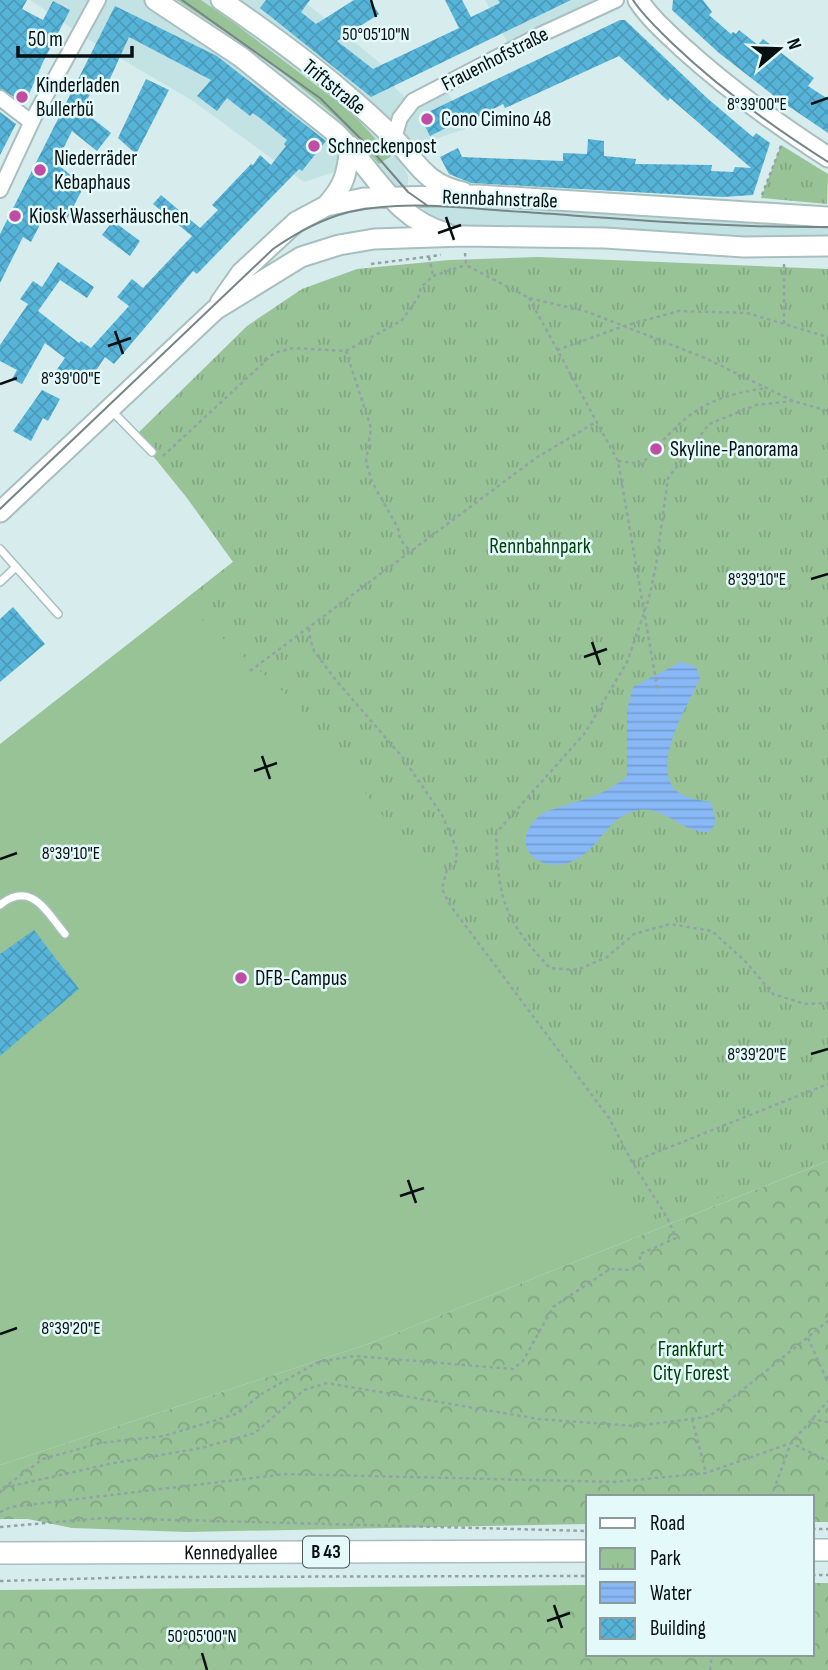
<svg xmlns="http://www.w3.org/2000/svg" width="828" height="1670" viewBox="0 0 828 1670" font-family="'Sofia Sans Condensed',sans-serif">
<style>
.built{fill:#c3e2e3}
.grass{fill:#98c397}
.forest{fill:url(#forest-crowns)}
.park{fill:url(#park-tufts)}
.water{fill:url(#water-rules)}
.building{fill:url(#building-cross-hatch)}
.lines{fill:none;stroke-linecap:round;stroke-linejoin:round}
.lane-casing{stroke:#a9bfbf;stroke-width:10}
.street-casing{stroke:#a9bfbf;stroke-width:18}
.secondary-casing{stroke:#a9bfbf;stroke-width:23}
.primary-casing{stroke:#a9bfbf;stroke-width:24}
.path{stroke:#92a3a4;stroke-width:2.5;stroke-dasharray:3.5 3.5;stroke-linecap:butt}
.lane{stroke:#fff;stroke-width:7}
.street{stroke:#fff;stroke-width:14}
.secondary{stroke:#fff;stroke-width:19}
.primary{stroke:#fff;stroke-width:21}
.tram{stroke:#768687;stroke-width:2}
.ticks{fill:none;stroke:#080f10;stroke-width:2.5}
.poi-dot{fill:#c04ca4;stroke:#e3f9fa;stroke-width:2.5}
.labels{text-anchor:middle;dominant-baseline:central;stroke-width:5;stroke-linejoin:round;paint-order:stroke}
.shield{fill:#e3f9fa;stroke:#4a5556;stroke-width:2}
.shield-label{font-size:19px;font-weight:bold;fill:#080f10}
.street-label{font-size:21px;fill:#080f10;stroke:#e3f9fa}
.poi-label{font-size:21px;fill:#080f10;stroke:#e3f9fa;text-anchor:start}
.park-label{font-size:21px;fill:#004107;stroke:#e3f9fa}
.ticks-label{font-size:18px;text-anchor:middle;fill:#080f10;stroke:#e3f9fa;stroke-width:5;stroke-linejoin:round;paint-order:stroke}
</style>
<defs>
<pattern id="forest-crowns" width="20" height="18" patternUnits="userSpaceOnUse" patternTransform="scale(1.75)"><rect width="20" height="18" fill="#98c397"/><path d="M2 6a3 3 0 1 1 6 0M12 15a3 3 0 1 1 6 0" fill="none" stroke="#82a681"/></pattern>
<pattern id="park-tufts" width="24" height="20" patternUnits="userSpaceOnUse" patternTransform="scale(1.75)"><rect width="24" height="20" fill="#98c397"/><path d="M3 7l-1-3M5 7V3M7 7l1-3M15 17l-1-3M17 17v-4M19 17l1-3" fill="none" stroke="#82a681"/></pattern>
<pattern id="water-rules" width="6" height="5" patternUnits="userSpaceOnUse" patternTransform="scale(1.75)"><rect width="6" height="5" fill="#88b8f6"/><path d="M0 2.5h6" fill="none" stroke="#749dd2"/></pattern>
<pattern id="building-cross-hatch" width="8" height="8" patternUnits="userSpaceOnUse" patternTransform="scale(1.75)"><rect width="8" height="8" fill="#57b4d9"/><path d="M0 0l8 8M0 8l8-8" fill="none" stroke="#4a9ab9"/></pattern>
</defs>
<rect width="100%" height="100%" fill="#d6eced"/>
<path class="built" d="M30,0H302L385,67L395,88L414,106L447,90L465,129L396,152L408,176V192L395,191L371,160L304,182L193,101L96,44Z
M485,0H600L508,43Z
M425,198L828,223V239L784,241L467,228L450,226L423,214Z"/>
<path class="grass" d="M177,0H201L234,23L350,111L391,156L379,164C365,149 353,133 338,119C289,75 232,36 177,0Z
M233,562L828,1020V1161L371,1343L0,1465V744Z"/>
<path class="forest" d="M828,1161V1522H812V1497H588V1524L187,1532L72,1528L28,1519H0V1465L371,1343Z
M812,1583H828V1670H0V1590L588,1585V1654H812Z"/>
<path class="park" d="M781,145L828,174L827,204L761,198Z
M538,257L828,269V1160L630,1228L605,1170L606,1156L615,1117L296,703L182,602L233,562L187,498L136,435L247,326L302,289L357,269L449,260Z"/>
<path class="water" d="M681,662L696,667L700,678C688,705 655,757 672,786C680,798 698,800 711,802L716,823L709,832C684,834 664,806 639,810C608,815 602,845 577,859C543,878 504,847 540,815C546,811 554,809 560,807C585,799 608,794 627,776V710L633,687Z"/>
<path class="building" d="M0,0H27L22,9L43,20L53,1L70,10L44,60L25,103L0,89Z
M266,0H310L301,12L316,24L354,0H370L379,14L337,41L373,69L459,28L445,0H462L471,17L500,3L498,0H571L371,97L260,8Z
M673,0H703L712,12L709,15L731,34L733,32L736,34L739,30L758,45L763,39L814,78L808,86L828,99V133L778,99L719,53L672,10Z
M115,6L217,56L326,141L302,171L299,169L197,274L193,271L114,364L105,357L93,375L85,370L74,385L55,372L65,358L45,343L22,384L12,379L17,370L0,361V345L28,304L20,299L33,281L42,287L58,262L94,287L87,298L60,280L38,311L79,343L81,341L91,348L129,306L117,297L132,279L143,288L192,236L153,204L161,195L200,228L218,210L212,205L251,164L253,165L260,155L271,165L286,146L284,144L287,140L260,118L253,113L250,116L227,98L217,111L197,96L211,80L129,37L103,94L93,88L82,110L111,133L97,151L72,131L56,163L84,186L67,219L48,209L31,242L23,237L0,283V234Z
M620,20H625L707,98L753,137L756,133L770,143L753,195L723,197L471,183L449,174L440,157L458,148L462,157L563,161V153L587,154L588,139L604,141V156L636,159L635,164L712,165L711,171L733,172L735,167L751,168L670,98L668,101L619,56L505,108L503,104L465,124L462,120L430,136L420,116Z
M146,79L169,90L136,154L118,138Z
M0,112L16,124L0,155Z
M113,221L140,241L130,256L102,235Z
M42,390L60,399L48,421L43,418L31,441L13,431Z
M13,607L45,644L0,682V619Z
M34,930L79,989L0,1056V954Z"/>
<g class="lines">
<g class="lane-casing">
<path id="lane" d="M110,409L152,452
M0,549L58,614
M0,582L16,567
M0,905C31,880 46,911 65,934"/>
</g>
<g class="street-casing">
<path id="street" d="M0,98L31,122
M394,138L400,118L413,101L542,34L616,0
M0,190L34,117L98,0"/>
</g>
<g class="secondary-casing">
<path id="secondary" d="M155,0L241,57L336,133C373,169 393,218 446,233
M221,0C262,28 304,58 341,90C359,105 377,121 393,137C418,163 425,184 463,192
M638,0C650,18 666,32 682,47C727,88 777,124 828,157
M326,206C345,185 347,174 350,146
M220,303L241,273L296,222L326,206L364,198L478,195L828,217
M0,512L215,310L301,257L339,245L374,239L464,236L605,238L744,247L828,246"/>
</g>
<g class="primary-casing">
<g id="primary">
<path d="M812,1550H828"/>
<path id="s1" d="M0,1553L588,1551"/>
</g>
</g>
<path class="path" d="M762,195L781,146
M465,253L466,265L529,298L588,312L705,358L793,401L828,411
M429,257L433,276
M371,264L441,255
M784,264V324
M529,298L618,461L658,692
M557,350L624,326L679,311L747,313L828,337
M346,351L401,321L418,298L421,287L433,276L466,265
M793,401L756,405L709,424L668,478L656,565L649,598L627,662L585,733L496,833C498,899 504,920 550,968L577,970L607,957L634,934L670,924L712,931L746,962L773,994L805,1004L828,1003
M163,456L274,353L293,348L346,351L371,428L366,462L372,482L398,528L400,539L410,551
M618,461L642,464C685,415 700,398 766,388
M250,671L536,458L596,422
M632,1162L828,1084
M808,1338L828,1383
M692,1419L706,1473
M811,1419L828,1422
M3,1488L43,1459L100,1443L164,1436L236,1414L263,1393L318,1362L355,1356L513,1369L523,1361L553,1307L610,1269L629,1270L640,1265V1254L676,1238L667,1217L632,1162L609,1118L450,905L442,889L447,869L456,862L457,850L442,815L403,758L335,679L314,651L310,638L309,627
M0,1493L3,1488L109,1464L201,1448L255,1433L304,1390L327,1383L539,1419L635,1426L692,1419L710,1416L828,1321
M771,1497L791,1443L828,1401
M0,1512L11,1507L286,1474L615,1482L706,1473L791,1443L828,1461
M0,1527L103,1518L588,1531
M812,1529H828
M812,1575H828
M0,1581L144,1577L588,1576
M710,1670L712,1654"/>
<use href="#lane" class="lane"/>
<use href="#street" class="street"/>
<use href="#secondary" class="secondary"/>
<use href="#primary" class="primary"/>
<path class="tram" d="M182,0L320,98L369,147L408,192L428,206
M633,0C644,17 659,30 673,44C720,89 773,127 828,162
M0,509L273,249C296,233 322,219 349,212C406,199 467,209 525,212C625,219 727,228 828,227"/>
</g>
<path class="ticks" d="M371,0L376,17M811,104L828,98M446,217L454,240M438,233L461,225M115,331L123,354M108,346L131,338M0,384L17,378M811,579L828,574M592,642L600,665M584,657L607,649M262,756L270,779M254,771L277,763M0,859L17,853M811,1054L828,1049M408,1180L416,1203M400,1196L424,1188M0,1334L17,1328M554,1605L562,1628M547,1621L570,1613M202,1653L207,1670"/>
<g class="poi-dot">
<circle cx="22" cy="97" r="7"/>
<circle cx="427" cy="119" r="7"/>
<circle cx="314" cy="146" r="7"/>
<circle cx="40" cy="170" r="7"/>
<circle cx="15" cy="216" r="7"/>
<circle cx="656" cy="449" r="7"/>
<circle cx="241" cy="978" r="7"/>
</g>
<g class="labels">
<rect class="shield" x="303" y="1536.5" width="46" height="31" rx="5"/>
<g class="shield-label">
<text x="326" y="1552">B 43</text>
</g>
<g class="street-label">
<text transform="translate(495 59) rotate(-27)">Frauenhofstraße</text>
<text transform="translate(334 87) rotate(39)">Triftstraße</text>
<text transform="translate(500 199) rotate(2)">Rennbahnstraße</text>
<text stroke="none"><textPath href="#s1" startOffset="231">Kennedyallee</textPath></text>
</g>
<g class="poi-label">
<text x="36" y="85">Kinderladen<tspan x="36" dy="24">Bullerbü</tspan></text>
<text x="441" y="119">Cono Cimino 48</text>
<text x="328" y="146">Schneckenpost</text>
<text x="54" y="158">Niederräder<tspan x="54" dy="24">Kebaphaus</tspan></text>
<text x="29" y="216">Kiosk Wasserhäuschen</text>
<text x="670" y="449">Skyline-Panorama</text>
<text x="255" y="978">DFB-Campus</text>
</g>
<g class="park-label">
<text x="540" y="546">Rennbahnpark</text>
<text x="691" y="1349">Frankfurt<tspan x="691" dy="24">City Forest</tspan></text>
</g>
</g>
<g class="ticks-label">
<text x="376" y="40">50°05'10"N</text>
<text x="757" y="110">8°39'00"E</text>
<text x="71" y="384">8°39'00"E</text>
<text x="757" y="585">8°39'10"E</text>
<text x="71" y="859">8°39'10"E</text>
<text x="757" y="1060">8°39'20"E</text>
<text x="71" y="1334">8°39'20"E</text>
<text x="202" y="1642">50°05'00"N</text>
</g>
<rect x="586" y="1495" width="228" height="161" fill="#e3f9fa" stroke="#8b9b9c" stroke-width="2"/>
<rect x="600" y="1518" width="35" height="10" fill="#ffffff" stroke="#8b9b9c" stroke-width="2"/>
<text x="650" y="1530" font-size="21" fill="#080f10">Road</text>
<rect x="600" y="1548" width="35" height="21" fill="url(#park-tufts)" stroke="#8b9b9c" stroke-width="2"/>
<text x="650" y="1565" font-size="21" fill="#080f10">Park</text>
<rect x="600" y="1582" width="35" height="21" fill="url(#water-rules)" stroke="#8b9b9c" stroke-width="2"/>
<text x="650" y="1600" font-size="21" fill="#080f10">Water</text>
<rect x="600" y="1618" width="35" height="21" fill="url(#building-cross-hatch)" stroke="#8b9b9c" stroke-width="2"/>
<text x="650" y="1635" font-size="21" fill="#080f10">Building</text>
<g transform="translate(779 49) rotate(71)" stroke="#e3f9fa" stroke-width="5" paint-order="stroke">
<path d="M0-5L12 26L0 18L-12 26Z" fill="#080f10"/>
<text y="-10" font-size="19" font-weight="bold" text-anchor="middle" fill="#080f10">N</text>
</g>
<path d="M18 46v10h114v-10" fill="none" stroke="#080f10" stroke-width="3.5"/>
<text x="28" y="46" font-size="21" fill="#080f10" stroke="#e3f9fa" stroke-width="5" paint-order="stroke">50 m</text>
</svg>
